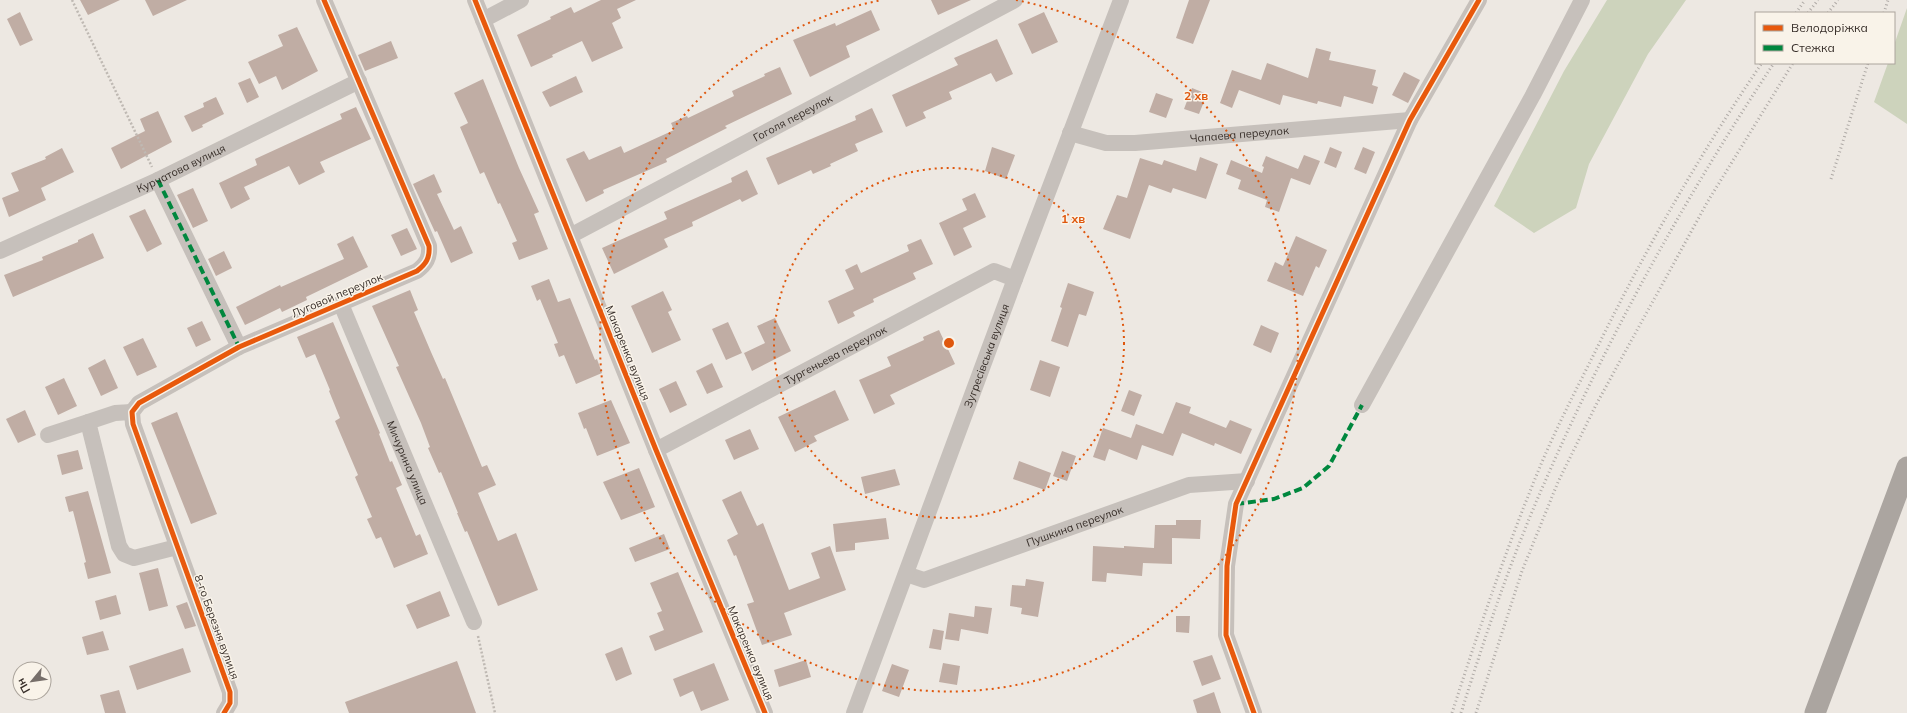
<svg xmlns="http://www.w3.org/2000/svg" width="1907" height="713" viewBox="0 0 1907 713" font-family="Mulish,sans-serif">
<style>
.green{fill:#cdd3bc}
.building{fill:#c0ada4}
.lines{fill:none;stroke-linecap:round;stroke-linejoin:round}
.path{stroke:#bfb9b3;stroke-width:2.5;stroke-dasharray:2 2;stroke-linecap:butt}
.minor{stroke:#c6c0bb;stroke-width:16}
.major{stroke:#aba5a0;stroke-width:21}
.rail{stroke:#aea9a5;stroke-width:3;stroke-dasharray:1 3;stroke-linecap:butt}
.quiet{stroke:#00873e;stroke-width:4;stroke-dasharray:8 4;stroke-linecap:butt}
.cycleway-casing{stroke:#f9f3e9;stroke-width:8}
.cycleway{stroke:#e8590c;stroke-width:5}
.ring{fill:none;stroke:#df570d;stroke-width:2;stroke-dasharray:2 4}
.labels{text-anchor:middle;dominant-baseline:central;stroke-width:3;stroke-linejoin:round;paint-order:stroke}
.street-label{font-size:11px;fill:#372e29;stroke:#f9f3e9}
.centre{fill:#df570d;stroke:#f9f3e9;stroke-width:2}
.ring-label{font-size:12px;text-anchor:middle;font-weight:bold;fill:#df570d;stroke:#f9f3e9;stroke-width:3;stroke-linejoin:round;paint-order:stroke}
</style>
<rect width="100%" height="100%" fill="#ede8e2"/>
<path class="green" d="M1607,0H1686L1648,54L1589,164L1576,208L1534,233L1494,206L1564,71Z
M1907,8V124L1874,102L1888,63H1894V45Z"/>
<path class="building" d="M80,0H120L88,15Z
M145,0H187L153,16Z
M601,0H636L617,9L621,18L612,23L623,48L592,62L582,41L552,55L553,57L531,67L517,35L551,19L550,17L571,7L574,13Z
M931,0H971L938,15Z
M1189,0H1210L1193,44L1176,38Z
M871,10L880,30L846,46L850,57L810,77L793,40L835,23L836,26Z
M20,12L33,40L20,46L7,19Z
M1044,12L1058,42L1032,54L1018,24Z
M297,27L318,71L282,90L276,76L259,84L248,62L283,46L278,35Z
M997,39L1013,74L996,82L991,73L949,92L952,99L923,112L926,118L906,127L892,95L958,65L954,58Z
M391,41L398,58L365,71L358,55Z
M1316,48L1331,52L1329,60L1376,70L1372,85L1378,87L1373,104L1344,96L1341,107L1318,101L1317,104L1283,95L1280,105L1239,90L1232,108L1220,103L1232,70L1261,80L1267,63L1308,78Z
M780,67L792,94L725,126L727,128L666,159L667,162L603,190L604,193L586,202L566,159L584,151L589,160L621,146L624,153L674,130L671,123L687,116L688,118L734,96L732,91L765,76L764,74Z
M1404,72L1420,80L1408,103L1392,95Z
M576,76L583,92L550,107L542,92Z
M250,78L259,97L247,103L238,83Z
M483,79L519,168L539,212L534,214L548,249L519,260L512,243L517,241L500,203L498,204L484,172L480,174L460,127L468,123L454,93Z
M1192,88L1207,94L1199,114L1184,109Z
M1156,93L1173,99L1166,118L1149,112Z
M216,97L224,114L202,125L203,127L192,132L184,116L204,107L203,103Z
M356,107L371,139L320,162L325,172L299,185L289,166L244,187L250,199L231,209L219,183L257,165L255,159L342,119L340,114Z
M872,108L883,132L855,144L858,151L830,164L831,166L813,174L811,170L778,185L766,158L856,120L855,116Z
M158,111L172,142L121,169L111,148L145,131L140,119Z
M992,147L1015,155L1006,179L985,171Z
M1330,147L1342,152L1336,168L1324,163Z
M1363,147L1375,152L1366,174L1354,169Z
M62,148L74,172L41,188L46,200L9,217L2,198L19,191L11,173L46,159L45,157Z
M1304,155L1320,161L1310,185L1291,178L1279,212L1265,207L1267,200L1238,189L1241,180L1226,174L1231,160L1262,173L1264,167L1262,166L1266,156L1298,169Z
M1200,157L1218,164L1206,199L1173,188L1171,193L1149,185L1130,239L1103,229L1117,195L1127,198L1140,158L1162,165L1164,160L1196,171Z
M747,170L758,194L742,202L740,199L692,222L693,226L664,239L668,247L614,274L602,248L667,219L664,212L732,182L731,178Z
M434,174L442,192L437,194L454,230L461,226L473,253L451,263L437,231L435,232L413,184Z
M193,188L208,221L193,228L177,195Z
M975,193L986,217L963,228L972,247L954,256L939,223L967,210L962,199Z
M145,209L162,244L147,252L129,216Z
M407,228L417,249L401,256L391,235Z
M93,233L104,258L13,297L4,275L43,260L42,257L78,242V240Z
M353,236L368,267L306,297L307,300L282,312L280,308L245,325L236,307L280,285L281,287L344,259L337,244Z
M1296,236L1327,250L1319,268L1316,266L1303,296L1267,281L1275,262L1283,266Z
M921,239L933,264L913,273L916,279L873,299L874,302L853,312L855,316L838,324L828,301L854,289L845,270L857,264L861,273L909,251L907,245Z
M224,251L232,268L216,276L208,259Z
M549,279L558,302L570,298L595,360L597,359L602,373L576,384L564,355L559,357L554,344L558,343L540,299L537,301L531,286Z
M1068,283L1094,292L1086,316L1079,314L1068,347L1051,341L1062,308L1060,307Z
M410,290L418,310L414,312L431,352L443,379L445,378L482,467L487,465L496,485L478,493L498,541L516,533L538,590L498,606L467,531L465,532L457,513H458L441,472L439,473L428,448L430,447L421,423L396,367L399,366L372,306Z
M663,291L672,310L668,312L681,340L652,353L631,306Z
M775,318L791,351L752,371L744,353L765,343L757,326Z
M202,321L211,340L196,347L187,328Z
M333,322L380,433L379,434L390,462L392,461L402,485L396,488L416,536L420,534L428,554L394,568L381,537L376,539L367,519L372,517L355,477L358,475L335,421L340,418L329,391L330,390L315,354L306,358L297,337Z
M728,322L742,353L726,360L712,329Z
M1261,325L1279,333L1271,353L1253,345Z
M939,330L955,364L890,395L895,404L874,414L859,380L891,366L887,357L924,340L923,337Z
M143,338L157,367L137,376L123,347Z
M105,359L118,388L101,396L88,368Z
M1040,360L1060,367L1050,397L1030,390Z
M712,363L723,387L707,394L696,371Z
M64,378L77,406L58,415L45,387Z
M676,381L687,405L670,413L659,389Z
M835,390L849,420L814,436L817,441L795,452L778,417Z
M1129,390L1142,395L1134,416L1121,411Z
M611,400L630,443L597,456L586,428L584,429L578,413Z
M1176,402L1191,407L1189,413L1226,428L1230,420L1252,429L1241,454L1215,443L1214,446L1182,433L1173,456L1142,445L1137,460L1109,449L1105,461L1093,457L1103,428L1131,438L1136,424L1163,434Z
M25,410L36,435L18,443L6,419Z
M177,412L217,514L191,524L151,423Z
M750,429L759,449L734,460L725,440Z
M78,450L83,469L62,475L57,455Z
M1062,451L1076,456L1067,481L1053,476Z
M1019,461L1051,473L1045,490L1013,479Z
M639,468L655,507L621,520L603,482Z
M895,469L900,485L865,494L861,477Z
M88,491L111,573L88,579L84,563L86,562L73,511L69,512L65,497Z
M741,491L757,526L763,523L789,590L820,578L811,553L830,546L846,590L784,613L792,635L762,645L747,604L754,602L736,555L734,556L727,540L738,534L722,500Z
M886,518L889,539L855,543V550L836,552L833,524Z
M1176,520H1201L1200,539L1172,538V564L1143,563L1142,576L1107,573L1106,582L1092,581L1093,546L1124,548V546L1154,548L1155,525H1176Z
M664,534L670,549L635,562L629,548Z
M158,568L168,606L149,611L139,573Z
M678,572L703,632L655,651L649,636L664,630L657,613L662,611L650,583Z
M1026,579L1044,582L1038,617L1021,614L1022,608L1010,606L1012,585L1025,586Z
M440,591L450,616L417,629L406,605Z
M116,595L121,614L100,620L95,601Z
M187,602L196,626L185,629L176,606Z
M975,606L992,608L988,634L961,629L959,641L945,639L949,613L974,617Z
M1176,616H1190L1189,633L1176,632Z
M933,629L944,631L941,650L929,648Z
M103,631L109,650L87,655L82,637Z
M622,647L632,674L616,681L605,654Z
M183,648L191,672L137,690L129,666Z
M1212,655L1221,679L1202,686L1193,661Z
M806,660L811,677L779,687L774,670Z
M457,661L476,713H349L345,702Z
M714,663L729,700L701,711L693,691L680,697L673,679Z
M943,663L960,666L957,685L939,682Z
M892,664L909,670L899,697L882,691Z
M119,690L126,713H105L100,695Z
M1214,692L1221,713H1197L1193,700Z"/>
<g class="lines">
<path class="path" d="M72,0L152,167
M478,636L495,713"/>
<g class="minor">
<path d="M475,0L656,450L765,713"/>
<path d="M483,20L521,0"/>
<path id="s1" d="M1070,133L1106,143H1135L1410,120"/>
<path d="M158,180L239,347"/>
<path id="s2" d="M570,236L1015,0"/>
<path id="s3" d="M0,251L158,180L359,81"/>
<path id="s4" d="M341,304L474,622"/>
<path d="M1362,405L1533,95L1582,0"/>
<path d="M132,412L115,413L88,422L119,546L124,554L134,558L177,547"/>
<path d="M48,435L88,422"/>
<path id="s5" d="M656,450L994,271L1015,279"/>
<path id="s6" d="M906,574L924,580L1189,485L1247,481"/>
<path d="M224,713L230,703V692L133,424L132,412L139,403L239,347L417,271C426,264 430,258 429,246L324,0"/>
<path id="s7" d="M854,713L1015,279L1121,0"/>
<path d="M1254,713L1226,635L1227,566L1236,504L1410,120L1479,0"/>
</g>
<path class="major" d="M1815,713L1907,467"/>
<path class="rail" d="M1796,13L1805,0
M1808,13L1818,0
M1828,13L1838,0
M1884,13L1888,0
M1831,179L1868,63
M1452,713C1478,632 1505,552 1537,474C1554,432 1575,392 1595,352C1644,252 1699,155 1762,63
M1461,713C1486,633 1513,553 1547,477C1610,333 1687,194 1774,63
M1476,713L1522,571L1558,482L1597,403L1708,201L1793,63"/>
<path class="quiet" d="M158,180L239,347
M1236,504L1274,499L1303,488L1329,466L1362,405"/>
<g class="cycleway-casing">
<path id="cycleway" d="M475,0L656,450L765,713
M224,713L230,703V692L133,424L132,412L139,403L239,347L417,271C426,264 430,258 429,246L324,0
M1254,713L1226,635L1227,566L1236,504L1410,120L1479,0"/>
</g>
<use href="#cycleway" class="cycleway"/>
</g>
<g class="ring">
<circle cx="949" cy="343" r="175"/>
<path d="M1016 0A349 349 0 1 1 882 0"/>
</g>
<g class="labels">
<g class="street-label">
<text stroke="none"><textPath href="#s2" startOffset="252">Гоголя переулок</textPath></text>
<text stroke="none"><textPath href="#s1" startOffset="171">Чапаева переулок</textPath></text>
<text stroke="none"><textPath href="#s3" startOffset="199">Курчатова вулиця</textPath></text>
<text transform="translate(337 295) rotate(-23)">Луговой переулок</text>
<text transform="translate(628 353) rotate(68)">Макаренка вулиця</text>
<text stroke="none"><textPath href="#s5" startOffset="203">Тургеньева переулок</textPath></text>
<text stroke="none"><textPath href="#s7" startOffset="381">Зугресівська вулиця</textPath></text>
<text stroke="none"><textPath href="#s4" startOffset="172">Мичурина улица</textPath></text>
<text stroke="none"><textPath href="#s6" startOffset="179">Пушкина переулок</textPath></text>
<text transform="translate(217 627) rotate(70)">8-го Березня вулиця</text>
<text transform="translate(751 653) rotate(67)">Макаренка вулиця</text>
</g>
</g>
<circle cx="949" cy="343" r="6" class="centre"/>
<g class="ring-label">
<text x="1196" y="100">2 хв</text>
<text x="1073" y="223">1 хв</text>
</g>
<rect x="1755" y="12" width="140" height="52" fill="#f9f3e9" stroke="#aba49c"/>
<rect x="1763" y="25" width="20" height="6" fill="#e8590c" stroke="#aba49c"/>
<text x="1791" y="32" font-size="12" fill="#372e29">Велодоріжка</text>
<rect x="1763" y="45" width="20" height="6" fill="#00873e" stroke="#aba49c"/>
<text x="1791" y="52" font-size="12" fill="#372e29">Стежка</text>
<g transform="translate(32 681) rotate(241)"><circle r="19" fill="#f9f3e9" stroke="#aba49c"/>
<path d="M0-3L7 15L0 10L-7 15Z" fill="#776f6a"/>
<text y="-6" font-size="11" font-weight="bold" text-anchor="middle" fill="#372e29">Пн</text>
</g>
</svg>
